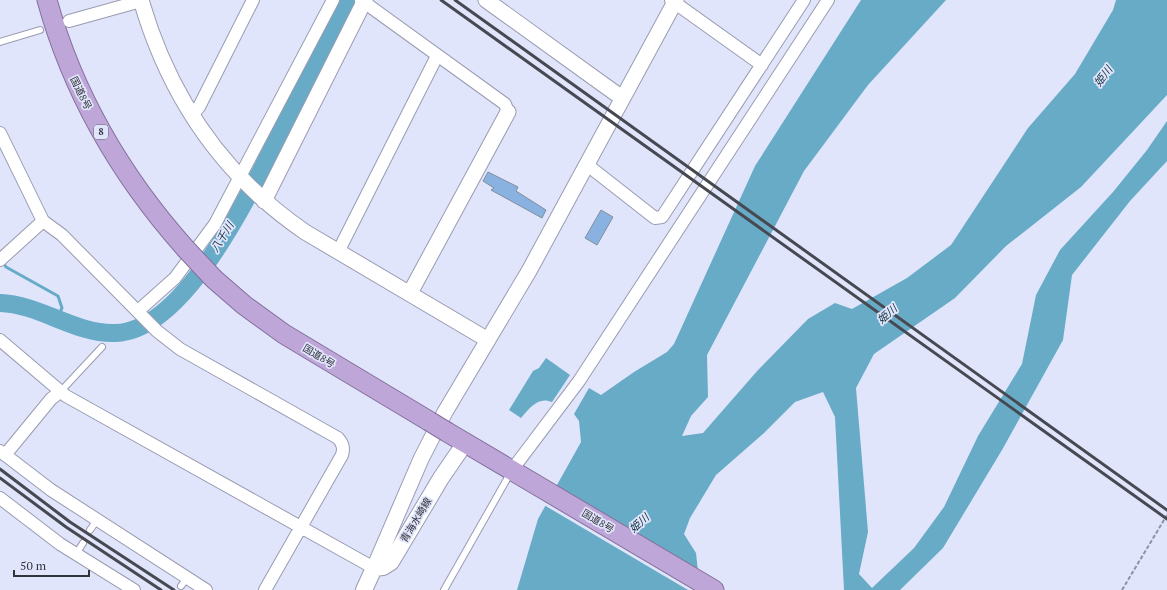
<svg xmlns="http://www.w3.org/2000/svg" width="1167" height="590" viewBox="0 0 1167 590" font-family="'PT Serif','Noto Sans JP',serif">
<style>
.water{fill:#67abc7}
.pier{fill:#e1e5fb}
.lines{fill:none;stroke-linecap:round;stroke-linejoin:round}
.stream{stroke:#67abc7;stroke-width:3}
.river{stroke:#67abc7;stroke-width:18}
.building{fill:#8ab2e0;stroke:#808e9f}
.service-casing{stroke:#999cb1;stroke-width:8}
.minor-casing{stroke:#999cb1;stroke-width:14}
.tertiary-casing{stroke:#999cb1;stroke-width:17}
.secondary-casing{stroke:#999cb1;stroke-width:18}
.trunk-casing{stroke:#83709b;stroke-width:21}
.path{stroke:#8f92a2;stroke-width:2;stroke-dasharray:4 2;stroke-linecap:butt}
.service{stroke:#fff;stroke-width:6}
.minor{stroke:#fff;stroke-width:12}
.tertiary{stroke:#fff;stroke-width:15}
.secondary{stroke:#fff;stroke-width:16}
.trunk{stroke:#bea7d8;stroke-width:19}
.rail{stroke:#474952;stroke-width:3}
.trunk-bridge-casing{stroke:#83709b;stroke-width:21;stroke-linecap:butt}
.trunk-bridge{stroke:#bea7d8;stroke-width:19}
.labels{text-anchor:middle;dominant-baseline:central;stroke-width:3.5;stroke-linejoin:round;paint-order:stroke}
.shield{fill:#e1e5fb;stroke:#666875;stroke-width:1}
.shield-label{font-size:9px;font-weight:bold;fill:#32333b}
.street-label{font-size:10px;fill:#32333b;stroke:#e1e5fb}
.water-label{font-size:11px;font-style:italic;fill:#193946;stroke:#e1e5fb}
</style>
<rect width="100%" height="100%" fill="#e1e5fb"/>
<path class="water" d="M861,0H946L868,85L804,171L707,355L708,397L691,416L682,436L703,433L758,370L808,319L835,303L852,309L907,278L951,245L1028,128L1075,74L1113,10L1116,0H1167V95L1081,187L1006,246L955,298L874,354L856,388L868,532L859,574L872,588L914,548L944,507L978,436L1022,364L1036,295L1060,250L1113,192L1147,150L1167,121V161L1130,201L1072,275L1063,340L1002,450L943,548L900,590H844L835,417L823,392L795,402L764,433L716,475L690,518L684,534L696,553L700,590H517L538,519L581,442L579,421L574,414L589,388L601,395L634,372L667,352L674,344L755,166Z
M546,358L570,375L552,402C539,396 529,408 521,418L509,410L533,371L539,368Z"/>
<path class="pier" d="M555,485L702,590H688L544,505Z"/>
<g class="lines">
<path class="stream" d="M2,261L6,267L58,296L62,308L57,318"/>
<path class="river" d="M0,303C40,304 76,335 116,333C189,330 255,181 285,124C306,82 327,41 348,0"/>
</g>
<path class="building" d="M488,172L518,187L516,191L546,210L542,218L491,190L494,188L483,181Z
M601,210L613,217L597,245L585,238Z"/>
<g class="lines">
<g class="service-casing">
<path id="service" d="M0,42L40,30
M61,391L102,347
M90,530L97,520
M76,554L83,543
M181,586L187,578
M444,590L511,472"/>
</g>
<g class="minor-casing">
<path id="minor" d="M361,0L505,104L508,112
M671,0L762,65
M69,21L141,1
M192,115L199,107L253,0
M0,133L43,221L62,235L157,331L180,349L338,438C343,444 344,448 342,455L265,590
M586,164L655,218L662,217L804,0
M338,252L437,56
M0,260L43,221
M138,311L175,278L215,224L333,0
M0,340L66,396L374,568
M0,451L51,490L206,590
M5,455L51,399L61,391
M512,470L579,381L828,0
M0,498L60,544L134,590"/>
</g>
<g class="tertiary-casing">
<path id="tertiary" d="M141,0C169,97 222,175 305,232L488,340
M486,0L622,98
M264,201L365,0
M410,293L508,112
M374,568L421,459L445,412L529,271L676,0"/>
</g>
<g class="secondary-casing">
<path id="secondary" d="M364,590L374,568L383,567L391,562L441,478L465,443"/>
</g>
<g class="trunk-casing">
<path id="trunk" d="M47,0C73,94 121,176 185,248
M214,279L244,305L284,334L429,421
M447,432L714,590"/>
</g>
<path class="path" d="M1122,590L1167,515"/>
<use href="#service" class="service"/>
<use href="#minor" class="minor"/>
<use href="#tertiary" class="tertiary"/>
<use href="#secondary" class="secondary"/>
<use href="#trunk" class="trunk"/>
<path class="rail" d="M441,0L1167,519
M455,0L1167,510
M0,469L70,522L174,590
M0,478L66,527L161,590"/>
<g class="trunk-bridge-casing">
<path id="trunk-bridge" d="M185,248L214,279
M429,421L447,432"/>
</g>
<use href="#trunk-bridge" class="trunk-bridge"/>
</g>
<g class="labels">
<rect class="shield" x="94" y="125" width="14" height="14" rx="3"/>
<g class="shield-label">
<text x="101" y="132">8</text>
</g>
<g class="street-label">
<text transform="translate(81 93) rotate(64)">国道8号</text>
<text transform="translate(319 356) rotate(31)">国道8号</text>
<text transform="translate(416 520) rotate(-59)">青海水崎線</text>
<text transform="translate(598 521) rotate(31)">国道8号</text>
</g>
<g class="water-label">
<text transform="translate(1103 76) rotate(-53)">姫川</text>
<text transform="translate(222 237) rotate(-58)">八千川</text>
<text transform="translate(887 314) rotate(-40)">姫川</text>
<text transform="translate(639 523) rotate(-42)">姫川</text>
</g>
</g>
<path d="M14 570v6h75v-6" fill="none" stroke="#32333b" stroke-width="2"/>
<text x="20" y="570" font-size="12" fill="#32333b" stroke="#e1e5fb" stroke-width="3" paint-order="stroke">50 m</text>
</svg>
